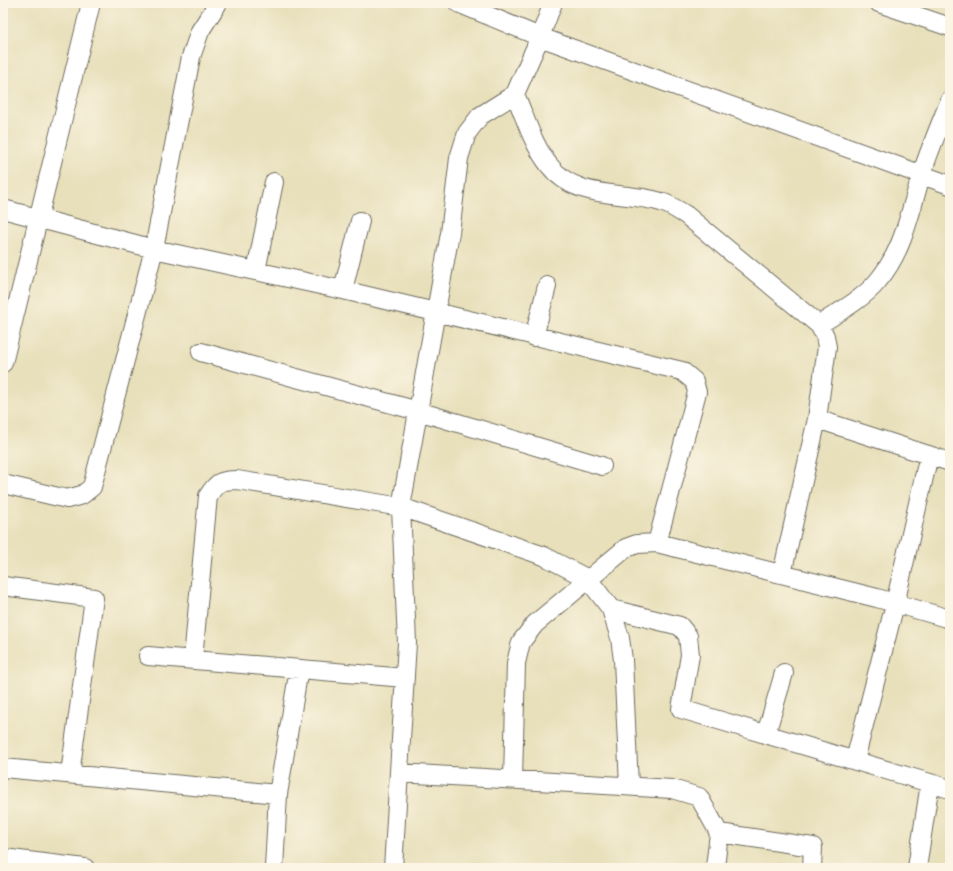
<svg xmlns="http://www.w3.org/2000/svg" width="953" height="871" viewBox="0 0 953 871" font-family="Caveat,sans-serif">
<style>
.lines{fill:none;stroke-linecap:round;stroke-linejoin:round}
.street-casing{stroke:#6d6a5d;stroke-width:20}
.street{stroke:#fff;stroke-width:18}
</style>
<rect width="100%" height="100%" fill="#fcf5e5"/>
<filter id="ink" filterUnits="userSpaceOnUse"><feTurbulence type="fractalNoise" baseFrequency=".025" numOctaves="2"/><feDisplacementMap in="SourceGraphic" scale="8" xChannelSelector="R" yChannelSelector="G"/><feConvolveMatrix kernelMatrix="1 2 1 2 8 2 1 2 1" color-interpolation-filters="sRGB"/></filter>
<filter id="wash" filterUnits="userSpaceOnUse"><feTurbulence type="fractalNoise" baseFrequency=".012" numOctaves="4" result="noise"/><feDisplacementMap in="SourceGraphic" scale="16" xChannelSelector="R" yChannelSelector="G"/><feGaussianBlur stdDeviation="0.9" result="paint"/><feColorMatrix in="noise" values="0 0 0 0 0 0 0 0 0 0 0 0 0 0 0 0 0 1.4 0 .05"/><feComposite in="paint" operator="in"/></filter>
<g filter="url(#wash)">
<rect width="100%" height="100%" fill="#e8e0bb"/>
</g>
<g filter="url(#ink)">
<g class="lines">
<g class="street-casing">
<path id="street" d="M553,3L540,37L950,185
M879,3L950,27
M515,94C525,117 533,145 549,165C577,202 626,190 664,203C672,206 679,211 686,215L819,325L825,336L827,347L817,419L782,574
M3,209L154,249L343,290L682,371L694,381L697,392L657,543L877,598L950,619
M256,271L274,182
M343,290L360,221
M819,325C837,313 863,299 877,282C904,250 909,215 921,176C929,151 940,125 950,100
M534,337L547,286
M201,352L418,411L602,466
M3,363L91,3
M817,419L950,462
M3,484L67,499L82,495L92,487L154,249L191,57L200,31L218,3
M3,586L94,598L70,774
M611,609L680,626L688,636L690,655L681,709L950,789
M148,656L405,678
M193,659L208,496C217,482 221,480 237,480L401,507L544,556L588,579L611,609L620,638L623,660L629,786
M766,734L784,673
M855,760L895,604L929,455
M3,768L278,794
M399,773L672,789L699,797L719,833L715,868
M513,779L516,663L521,642L535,624L626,548L637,544L657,543
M719,833L813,847L812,868
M3,858L85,868
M274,868L278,794L299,669
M393,868L407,643L401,507L450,233L459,158L467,133L480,116L515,94L540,37L458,3
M917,868L930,783"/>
</g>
<use href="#street" class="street"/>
</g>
</g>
<rect width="953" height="871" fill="none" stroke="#fcf5e5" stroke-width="16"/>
</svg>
